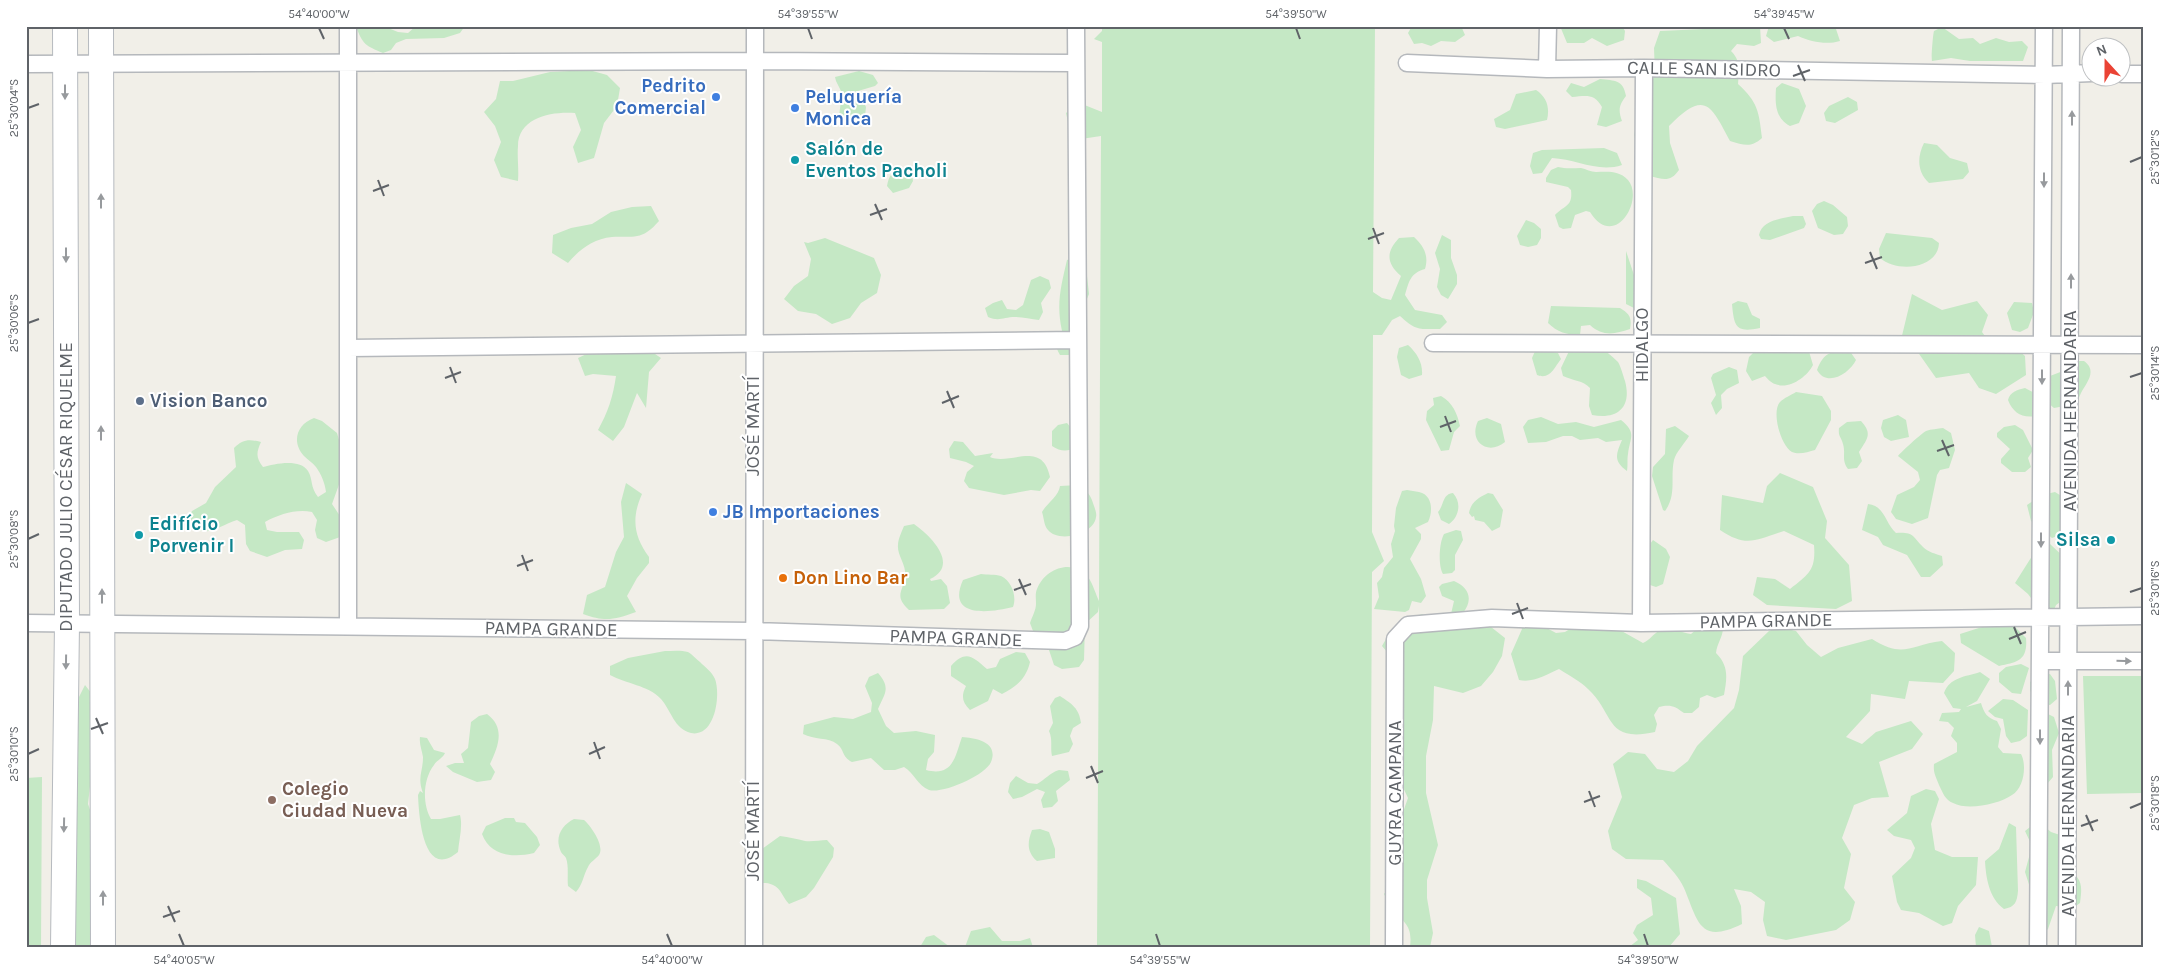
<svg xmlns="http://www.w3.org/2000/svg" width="2169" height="973" viewBox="0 0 2169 973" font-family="Karla,sans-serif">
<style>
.green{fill:#c5e8c5}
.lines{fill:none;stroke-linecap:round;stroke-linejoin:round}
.street-casing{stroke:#b5b8bc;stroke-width:19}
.secondary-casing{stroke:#b6babf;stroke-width:26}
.street{stroke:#fff;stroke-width:16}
.secondary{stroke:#fff;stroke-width:24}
.oneway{fill:#979a9d}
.ticks{fill:none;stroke:#5f6368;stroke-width:2}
.shop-dot{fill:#3f7fe0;stroke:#fff;stroke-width:2}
.culture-dot{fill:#0f9aa8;stroke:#fff;stroke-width:2}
.service-dot{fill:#5c6f8a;stroke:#fff;stroke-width:2}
.food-dot{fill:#e8710a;stroke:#fff;stroke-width:2}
.education-dot{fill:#8d6e63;stroke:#fff;stroke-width:2}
.labels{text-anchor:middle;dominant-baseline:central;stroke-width:4;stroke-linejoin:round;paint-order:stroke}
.street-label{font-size:19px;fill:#5f6368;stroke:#fff}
.shop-label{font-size:19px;font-weight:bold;fill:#366cbe;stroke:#fff;text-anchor:start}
.culture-label{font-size:19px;font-weight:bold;fill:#0d838f;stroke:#fff;text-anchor:start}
.service-label{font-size:19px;font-weight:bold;fill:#4e5e75;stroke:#fff;text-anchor:start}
.food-label{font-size:19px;font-weight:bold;fill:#c56008;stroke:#fff;text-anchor:start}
.education-label{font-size:19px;font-weight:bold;fill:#785e54;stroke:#fff;text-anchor:start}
.neatline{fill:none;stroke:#5f6368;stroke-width:2}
.ticks-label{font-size:12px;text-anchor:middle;fill:#5f6368}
</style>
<rect width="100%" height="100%" fill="#f1efe8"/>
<path class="green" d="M356,26H383L398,32L408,33L416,26H465L460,33L444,38L406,39L396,43L391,50L383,53C366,46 362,44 356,26Z
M1102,26H1375L1373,292L1382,298L1391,300L1401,276C1386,263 1386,252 1399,238L1414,237C1424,246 1429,256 1425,269C1410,273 1409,282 1405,295L1415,310L1442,315L1447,322L1440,329C1419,329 1416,331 1400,316L1392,320L1382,335H1373L1372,532L1384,561L1372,572L1370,947H1097L1099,606L1098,612L1085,624L1084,660L1079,667L1062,669L1054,665L1048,647L1040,636L1033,631L1030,623C1032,617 1036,610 1036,604C1036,598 1035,594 1037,589C1045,568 1073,558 1088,577C1093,584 1096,595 1099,601L1101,136L1081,139L1070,131L1066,113L1073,107L1082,104L1102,112V42L1094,39L1102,31Z
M1412,26H1461L1465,35L1455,42L1441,41L1431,46L1422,43L1414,44L1408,33Z
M1560,26H1622L1625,31L1624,40L1607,46L1592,38L1584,43H1567Z
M1708,26H1760L1761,43L1754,46L1737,44L1731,51C1741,61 1739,70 1738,84C1758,102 1759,112 1762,138C1751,148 1744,145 1730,141C1711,105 1705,89 1669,126L1670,143L1679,170C1670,183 1663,179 1649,176L1634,135L1643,99L1655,75L1654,48L1660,31L1704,29Z
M1769,26H1835L1840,41C1827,45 1811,42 1798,36L1774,42L1766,36Z
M1942,27L1959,39L1973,38L1980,44L1996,38L2009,42L2022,41L2028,47L2023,61H1970L1951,58L1932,61C1931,58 1933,34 1934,31Z
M589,70L607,75L620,88L617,106L604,123L594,158L578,163L573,147L581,130L575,113C553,111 518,117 518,146C517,157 519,168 518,181L501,177L494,160L501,142L495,126L484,112L496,99L500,81H513L550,72Z
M859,71L873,75L878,83L875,86L858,91L866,107L865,116L853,122H845L839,116L842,93L836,81L835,77Z
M1600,79C1615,81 1623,79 1626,96C1619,105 1618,110 1622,121L1606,127L1597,125L1602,107C1594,93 1586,96 1572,97L1566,91L1571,83L1584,87Z
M1782,83L1799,89L1806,106L1799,123L1790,126C1775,118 1775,103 1776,88Z
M1536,90C1547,97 1550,108 1547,120L1505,129L1496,127L1494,119L1510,110L1516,94Z
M1848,97L1857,102L1858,110L1835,123L1826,121L1824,113L1829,106Z
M1924,143L1937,145L1950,158L1967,163L1969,172L1963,179L1929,183C1917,172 1917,157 1924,143Z
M1604,148L1617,153L1622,165C1598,173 1576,159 1552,158L1542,173L1533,174L1530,166L1533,153L1542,150Z
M1558,167C1566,169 1573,168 1581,168C1586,169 1591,172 1596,172C1608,172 1618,170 1628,180C1645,200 1614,251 1590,212L1586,211L1575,215L1571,228L1563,229L1559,227L1555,215C1564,205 1573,207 1571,190L1568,187L1546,182V178L1551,170Z
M902,168L911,171L913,181L909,188L893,193L887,186C889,175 892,172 902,168Z
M1824,201L1833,205L1847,217L1848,226L1843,234L1834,235L1818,228L1812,211L1817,204Z
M651,206L659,221C655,225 652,229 647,232C637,239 624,236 612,237C593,239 580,249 568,263L552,253L553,235L571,228L592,224L611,212L632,207Z
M1793,216H1803L1806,224L1804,228L1770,240L1761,239L1759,235C1762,220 1781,219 1793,216Z
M1526,220L1534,223L1541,229V238L1537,245L1528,247L1520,245L1517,236Z
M1886,233L1932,238L1939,243C1938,269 1897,273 1880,258L1879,249Z
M1442,235L1451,240V258L1457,275V284L1448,299L1441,295L1437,287L1440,269L1435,253Z
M825,238L874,258L881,275L877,293L861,303L850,318L832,324L816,314L798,311L784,299L794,286L808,276L811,259L804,242L808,243Z
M1626,251L1640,293V302L1634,308L1626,304Z
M1072,258L1086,267L1089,294L1082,311L1078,355H1060C1054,345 1056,340 1062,331C1056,304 1061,286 1067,260Z
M1040,276L1049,280L1051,288L1041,303L1043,312L1039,320C1031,319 1023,317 1015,317C1004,317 999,322 988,317L985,308L993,303L1002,300L1007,309L1016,310L1023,305L1031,280Z
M1912,294L1942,310L1977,301L1988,315L1982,332L1993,347L2012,345L2025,356L2026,375L1996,394L1979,388L1969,373L1936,378L1917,351L1900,344Z
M1738,301L1747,303L1752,315L1760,319V328C1736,333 1734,327 1732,304Z
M2014,302L2032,303L2034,312L2028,328L2020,332L2012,330L2007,313Z
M1551,306L1620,308C1630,314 1632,318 1630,329C1615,334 1603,337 1590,325L1581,326L1580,335C1567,335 1557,332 1548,323Z
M1763,343L1808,348L1813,365C1807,377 1789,390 1775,384C1771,383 1767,378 1765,376L1752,381L1746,371L1749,357Z
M1597,344C1604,350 1612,356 1618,362C1621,367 1623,375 1625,381C1632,407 1618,420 1592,415L1589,406L1590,388C1583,380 1573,381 1563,376L1561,368L1570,349Z
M1408,345C1417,353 1423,363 1422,375L1409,379L1401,375L1397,357L1399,348Z
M646,348L661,358L649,372L646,408L637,393L624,427L613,441L598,430C608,412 613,397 616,376L593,374L585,376L578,358L593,351Z
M1536,349L1558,353L1561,359C1554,368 1550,380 1537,375L1532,358Z
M1849,350L1856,360C1850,373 1827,388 1817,370C1824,352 1831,351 1849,350Z
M2079,361H2084C2098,371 2086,383 2081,393C2079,397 2078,401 2075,404L2054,408C2046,403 2046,392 2045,383L2050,376L2063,371L2066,365Z
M1729,367L1737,370L1739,383L1727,389L1721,395L1722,408L1716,415L1711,403L1716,395L1711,378L1713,374Z
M2025,388L2038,395L2035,416C2022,418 2013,413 2008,400C2010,392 2017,390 2025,388Z
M1796,392L1822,396L1831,411V420L1815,450C1808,452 1799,455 1792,452C1781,446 1771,412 1780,402C1784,398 1791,395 1796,392Z
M1441,396C1453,403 1457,413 1460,426L1454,432L1449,450L1441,451L1426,420L1427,411L1434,405L1433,398Z
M1898,415L1906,420L1909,437L1891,441L1884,437L1881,428L1883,420Z
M1541,417L1558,424L1576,422L1594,427L1621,420C1637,433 1630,437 1628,454C1627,459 1628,465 1627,471C1613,461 1616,454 1622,440L1606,442L1598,438L1580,440L1572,436H1563L1546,442L1528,443L1523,427L1528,420Z
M314,418L322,421L337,433L342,450L341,479L332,504L342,519L343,536L326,542L317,538L315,530L317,520L312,512C296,509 280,514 265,522L267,530L277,532H299L304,540L302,549L285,550L267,557L250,551L246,544L245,525L237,520C218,526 201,543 188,519L192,511L206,503L215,487L236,467L234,448C243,439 249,439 261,442C256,453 256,458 263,467C274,464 300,458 308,471C313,479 310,487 318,497L326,492C325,483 321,474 316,467C312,462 308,460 304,456C291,442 297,424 314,418Z
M1487,418L1501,424L1505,442C1488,456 1468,442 1478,421Z
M1861,421C1873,434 1867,439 1859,452L1862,461L1857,468L1848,469C1841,459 1846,455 1843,444C1841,436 1838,437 1839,428L1847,422Z
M1067,423L1073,430L1077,448C1067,451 1061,452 1052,446V431L1058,425Z
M2015,425L2023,430L2033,450L2028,458L2031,467L2025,472H2012L2001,463V459L2010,449L1997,437V433L2004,427Z
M1675,426L1689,436C1685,443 1676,452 1674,460C1670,478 1677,495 1665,511L1663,510L1652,476L1653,467L1665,454L1666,429Z
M1943,428L1951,433L1955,450L1949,468L1940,470L1937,475L1928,518L1912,524L1896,519L1891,512L1897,495L1914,487L1920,480L1918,472L1898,456C1900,453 1923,432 1926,431C1931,429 1938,429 1943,428Z
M954,441L963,442L975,456L993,453L990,457C1010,466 1042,439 1050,477L1040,491L1031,490L1004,495L969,488L964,481L967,472L974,466L966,462L950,458L949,449Z
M1780,473L1813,487L1827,521L1825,538L1849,565L1852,601L1836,609L1767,605L1753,595L1757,577L1775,579L1790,589C1809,574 1816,570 1814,545L1784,531C1755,540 1747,548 1720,530L1722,495L1763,503L1767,486Z
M626,483L642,494C631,518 634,537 649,557V563L637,578L627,596L636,612C614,620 605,622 583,614L587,595L605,587L616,552L624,537L621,502Z
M1079,485C1088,491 1091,496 1094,506C1095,509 1097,514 1096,517C1094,535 1058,543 1048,530C1044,526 1044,518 1042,512C1047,503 1059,496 1060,486Z
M1407,490C1411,491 1415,491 1419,492C1433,495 1433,512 1428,522L1415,528L1421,534V539L1410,559L1421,579L1426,596L1421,603L1412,601L1409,610L1405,612L1374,609L1379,597L1377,583L1382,577L1384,568L1393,557L1391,544L1395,531L1394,526L1396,508L1402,491Z
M2055,492L2063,497L2068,532L2052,538L2031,521L2027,505L2042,495Z
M1453,493C1462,503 1459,517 1449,524L1441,520L1438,512C1444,506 1442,494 1453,493Z
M1488,493L1493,494L1503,510L1500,527L1492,531L1484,522L1475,520L1474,516L1472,517L1469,513C1471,502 1478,498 1488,493Z
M1868,504C1885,506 1885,523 1896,533C1914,532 1912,536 1923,547C1928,552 1936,554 1942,556L1943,565L1930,577H1921L1907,555L1883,545L1878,537L1862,530Z
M914,524C931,536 960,565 930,579L931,581L941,579L947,586L950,603L944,609L909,610C891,594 907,589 905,571C904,562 897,554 898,545C898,539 902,531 904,526Z
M1456,530L1461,531L1463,540L1455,555V570L1452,573L1443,574C1438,566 1439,543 1444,534Z
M1653,540L1666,549L1670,557L1663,584L1656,587L1647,584V548Z
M2050,544L2067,560L2070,595L2056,605L2049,622L2028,594L2015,583L2034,553Z
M981,574C987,575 995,574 1001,576C1012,581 1017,597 1013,607C989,613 946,618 963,580Z
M1454,581C1470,588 1473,600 1463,613L1451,614L1454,601L1442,596L1439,587L1442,584Z
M1422,614L1440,621L1476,620L1491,627L1505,638L1502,656L1493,672L1481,686L1463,693L1434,686L1433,720L1426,756V793L1438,845L1427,880V898L1433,933L1430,947H1410C1413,924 1403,923 1392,908C1389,904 1387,899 1384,894L1395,880L1402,815L1408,798L1400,781L1398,763L1403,728V710L1398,693L1394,660L1382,646C1393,626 1401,622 1422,614Z
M1993,614H2002L2026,638C2028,661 2017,662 1999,666L1961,643L1960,634L1982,627Z
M1539,624L1556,633L1565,632L1573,627L1582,625L1600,631L1618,629L1643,643C1650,640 1653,634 1659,631C1670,625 1680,633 1691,634L1698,628L1723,629C1722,639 1717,643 1716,653C1729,666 1727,678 1724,695L1715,698L1707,695L1700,698L1699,707L1692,713H1684C1675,706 1670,704 1659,707L1654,715L1657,724L1655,732C1605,743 1615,714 1588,689C1580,681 1568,675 1559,669C1545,675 1534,683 1519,680L1511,654L1522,629L1521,625Z
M1778,627L1796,631L1807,645L1821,657L1838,648L1872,639C1904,659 1909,645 1942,641L1955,653L1954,671L1943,683L1909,681L1905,699L1871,694L1870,711L1846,737L1862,744L1876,732L1911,721L1923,734L1912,749L1879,762L1889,797L1872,798L1854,805L1842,838L1851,854L1844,888L1855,902L1850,920L1836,930L1786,940L1767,936L1763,920L1765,902L1751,892L1734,889L1741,906L1742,924C1699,945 1698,921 1684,888C1679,877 1671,869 1663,860L1626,859L1612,849L1608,831L1622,797L1613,764L1628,752L1645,754L1657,769L1674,772L1688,761L1697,746L1734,708L1739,690L1743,656L1769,631Z
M665,651C672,651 681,650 688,652C692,654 696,659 700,662C705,667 712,672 715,679C721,695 715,738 691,733C674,729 671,710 661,699C648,685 626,684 610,675V666L628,658Z
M1016,652L1025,653L1030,662C1026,679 1017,686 1002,694L993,689L988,701L970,710C962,702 961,696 966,686L951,676V666C966,649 973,657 987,669L996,667L1000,659Z
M2021,664L2029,668L2021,694L2012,693L1999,682V673L2006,667Z
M1980,672L1990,679L1977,701L1966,707L1981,703C1984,713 1987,718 1997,721L2001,729L1998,747L2003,753L2021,754C2027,765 2024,788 2012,795C1999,804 1968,811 1953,803C1945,800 1943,793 1939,785C1936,777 1933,773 1934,764L1957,752V743L1951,736L1954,728L1948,722L1939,721L1942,713L1959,712L1961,709L1953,708L1944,693C1950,677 1965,677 1980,672Z
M878,673C891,688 885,693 878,709L886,726L894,733L916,731L935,735L934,752L928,759L926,770C953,777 955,757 962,737C976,738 999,742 991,762C985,776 942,794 929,790C918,786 914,773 904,767L895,770H884L871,758L852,762C841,756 845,750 837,744C828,737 814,740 803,734L804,725L834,717L853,719L871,712L872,703L865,686L869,677Z
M2050,674L2055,681L2057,699L2050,705H2041L2030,691V682L2037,676Z
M2083,676H2143V793L2087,794Z
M85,685L95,698L92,768L88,804L94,821L96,947H65L75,705Z
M1060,696C1072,704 1079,708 1081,723L1073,728L1070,736L1073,744L1069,752L1052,756C1050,747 1053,740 1049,731L1053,723L1050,706L1055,698Z
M2003,699L2013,700L2028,710L2027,736L2020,741L2011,743L2006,736L2003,719L1995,717L1988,711Z
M2046,713L2054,717L2059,733L2052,750L2053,777L2047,784Z
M487,714C506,728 498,747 490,764L495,772L491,780L477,782L453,772L446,766L455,763H464L461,754L468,748L471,722L479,716Z
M420,737L427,738L434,750L445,753C442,759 437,760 434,765C423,779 422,804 431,819H440L460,815C463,826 459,840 458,852C423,881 419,817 418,795L420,791L423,793C417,777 423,772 423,757C422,750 419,744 420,737Z
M1059,770L1068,771L1070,780L1056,791L1058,801L1052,807L1043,808L1041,800L1045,792L1037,789L1022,797L1013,799L1008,792L1010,783L1016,776L1028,783L1037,784C1045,780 1049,773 1059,770Z
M42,777L41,947H26V778Z
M1926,789L1935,791L1939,799L1931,824L1935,850L1952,857H1978L1976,885L1958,906L1952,923L1943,926L1919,913L1901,910L1897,902L1892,876L1911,858L1915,848L1911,840L1894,836L1887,830L1907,813L1911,796Z
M505,818H514L516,822L525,823L537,837L540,845L534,853C513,858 490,856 482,834L486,826Z
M574,819L584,820C591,826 605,846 599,855C596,859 590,862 588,867C583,876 583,884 576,892L568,886C567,878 569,866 566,858C565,856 562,854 561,852C554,837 562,825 574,819Z
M2038,821L2051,832L2069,838L2076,844L2075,852L2064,865C2081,879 2083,881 2080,903L2073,908L2056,906L2048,929L2041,934L2033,897L2025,872L2032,846L2025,831Z
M2009,823L2016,827L2018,891C2017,902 2015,907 2004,909C1989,898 1986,878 1985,861L1999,849Z
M1040,829L1049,832L1055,849V858L1037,861C1027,852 1027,843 1032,830Z
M780,836C789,837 797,839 805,841C812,842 820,840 827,840L834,848L833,857L814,888L806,897L789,904C783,898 781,888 773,885C763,880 758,887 745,878L746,869L755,863V854Z
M1637,879L1646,881L1676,898L1680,934L1669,947H1629L1638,940L1633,933L1637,925L1653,915L1651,898L1637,888Z
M990,927L1002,941H1020L1030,938L1033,947H965L971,931Z
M1979,927L1989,931L1992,947H1976L1975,935Z
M934,935L950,947H920L926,937Z"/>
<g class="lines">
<g class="street-casing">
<path id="street" d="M348,26V626
M1407,63L1547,69L1644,68L2045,75L2092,73
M26,64L755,61L1076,63
M1547,69L1548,26
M2122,74H2143
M1433,343L2143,345
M348,348L1077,340
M26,623L753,631L1065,641L1075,637L1080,626L1076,26
M1641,623L1644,68
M2041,661H2143
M754,947L755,26
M1394,947L1395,639L1408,625L1492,618L1641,623L2143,616
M2038,947L2044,26
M2067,947L2071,26"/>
</g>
<g class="secondary-casing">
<path id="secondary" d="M101,26L103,947
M63,947L67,623L65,26"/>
</g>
<use href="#street" class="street"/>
<use href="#secondary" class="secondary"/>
</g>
<defs><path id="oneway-solid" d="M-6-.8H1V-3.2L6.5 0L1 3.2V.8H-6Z" transform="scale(1.25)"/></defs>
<g class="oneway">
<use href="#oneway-solid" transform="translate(65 92) rotate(90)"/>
<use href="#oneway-solid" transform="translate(2072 118) rotate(-90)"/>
<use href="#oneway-solid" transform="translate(2044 180) rotate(90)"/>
<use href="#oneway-solid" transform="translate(101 201) rotate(-90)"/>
<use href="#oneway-solid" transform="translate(66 255) rotate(90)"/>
<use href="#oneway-solid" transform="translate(2071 281) rotate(-90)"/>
<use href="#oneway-solid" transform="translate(2042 377) rotate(90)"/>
<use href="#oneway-solid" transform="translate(101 433) rotate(-90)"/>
<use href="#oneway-solid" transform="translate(2041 540) rotate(90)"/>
<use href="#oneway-solid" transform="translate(102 596) rotate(-90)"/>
<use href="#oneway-solid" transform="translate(2124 661) rotate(1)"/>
<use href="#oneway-solid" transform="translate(66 662) rotate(91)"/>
<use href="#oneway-solid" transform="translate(2068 688) rotate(-90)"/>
<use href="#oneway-solid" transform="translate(2040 737) rotate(90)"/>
<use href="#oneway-solid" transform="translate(64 825) rotate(91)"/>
<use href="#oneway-solid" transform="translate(103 898) rotate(-90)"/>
</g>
<path class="ticks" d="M319,28L324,39M808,28L812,39M1296,28L1300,39M1784,28L1789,39M1798,65L1805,81M1793,76L1810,70M28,108L39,104M2130,162L2142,157M378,180L384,196M373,191L389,185M875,204L882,220M870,215L887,209M1373,228L1379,244M1368,239L1384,233M1870,252L1877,269M1865,263L1882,257M28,323L39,319M450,367L456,383M2130,377L2142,373M445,378L461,372M947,391L954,408M942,403L959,396M1445,416L1451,432M1440,427L1456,421M1942,440L1949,456M1937,451L1954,445M28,539L39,534M522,555L528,571M517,566L533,560M1019,579L1026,595M1014,590L1031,584M2130,592L2142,588M1517,603L1523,619M1512,614L1528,608M2014,627L2021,644M2009,639L2026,632M96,718L103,734M91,729L108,723M594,742L600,759M28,754L39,749M589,754L605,747M1091,766L1098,783M1086,778L1103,771M1589,791L1595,807M1584,802L1600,796M2130,808L2142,803M2086,815L2093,831M2081,826L2098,820M168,906L175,922M163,917L180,911M179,934L184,946M667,934L672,946M1156,934L1160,946M1644,934L1648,946"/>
<g class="shop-dot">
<circle cx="716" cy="97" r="5"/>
<circle cx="795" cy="108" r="5"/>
<circle cx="713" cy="512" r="5"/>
</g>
<g class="culture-dot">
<circle cx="795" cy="160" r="5"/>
<circle cx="139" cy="535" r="5"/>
<circle cx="2111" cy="540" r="5"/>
</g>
<circle class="service-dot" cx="140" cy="401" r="5"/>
<circle class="food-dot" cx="783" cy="578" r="5"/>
<circle class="education-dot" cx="272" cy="800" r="5"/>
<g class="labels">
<g class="street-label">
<text transform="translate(1704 69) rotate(1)">CALLE SAN ISIDRO</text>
<text transform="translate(1642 345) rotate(-90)">HIDALGO</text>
<text transform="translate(2070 411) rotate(-90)">AVENIDA HERNANDARIA</text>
<text transform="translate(753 426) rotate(-90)">JOSÉ MARTÍ</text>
<text transform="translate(66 487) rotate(-90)">DIPUTADO JULIO CÉSAR RIQUELME</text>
<text transform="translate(1766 621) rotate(-1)">PAMPA GRANDE</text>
<text transform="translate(551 629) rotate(1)">PAMPA GRANDE</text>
<text transform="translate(956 638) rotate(2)">PAMPA GRANDE</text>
<text transform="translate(1395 793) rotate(-90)">GUYRA CAMPANA</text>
<text transform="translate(2068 816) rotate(-90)">AVENIDA HERNANDARIA</text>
<text transform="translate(753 831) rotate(-90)">JOSÉ MARTÍ</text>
</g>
<g class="shop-label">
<text x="706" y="86" text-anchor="end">Pedrito<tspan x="706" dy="22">Comercial</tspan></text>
<text x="805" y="97">Peluquería<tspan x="805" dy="22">Monica</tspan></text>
<text x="723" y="512">JB Importaciones</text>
</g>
<g class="culture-label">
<text x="805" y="149">Salón de<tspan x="805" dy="22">Eventos Pacholi</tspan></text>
<text x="149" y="524">Edifício<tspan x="149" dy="22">Porvenir I</tspan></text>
<text x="2101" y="540" text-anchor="end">Silsa</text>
</g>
<g class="service-label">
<text x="150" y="401">Vision Banco</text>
</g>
<g class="food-label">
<text x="793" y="578">Don Lino Bar</text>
</g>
<g class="education-label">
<text x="282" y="789">Colegio<tspan x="282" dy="22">Ciudad Nueva</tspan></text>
</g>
</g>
<rect width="2169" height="973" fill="none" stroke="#ffffff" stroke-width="55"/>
<g transform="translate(2106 62) rotate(339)"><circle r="24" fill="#ffffff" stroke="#bfc1c3"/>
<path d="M0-4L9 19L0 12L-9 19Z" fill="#ea4335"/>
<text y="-8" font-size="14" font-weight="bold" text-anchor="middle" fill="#5f6368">N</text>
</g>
<rect x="28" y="28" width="2114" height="918" class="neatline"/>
<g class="ticks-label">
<text x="319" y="18">54°40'00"W</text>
<text x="808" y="18">54°39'55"W</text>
<text x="1296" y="18">54°39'50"W</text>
<text x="1784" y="18">54°39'45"W</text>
<text transform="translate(14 108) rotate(-90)" y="4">25°30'04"S</text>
<text transform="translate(2155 157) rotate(-90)" y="4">25°30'12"S</text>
<text transform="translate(14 323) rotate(-90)" y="4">25°30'06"S</text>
<text transform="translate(2155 373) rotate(-90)" y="4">25°30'14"S</text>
<text transform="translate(14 539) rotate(-90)" y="4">25°30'08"S</text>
<text transform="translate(2155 588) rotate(-90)" y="4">25°30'16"S</text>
<text transform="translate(14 754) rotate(-90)" y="4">25°30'10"S</text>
<text transform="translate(2155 803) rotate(-90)" y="4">25°30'18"S</text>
<text x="184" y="964">54°40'05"W</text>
<text x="672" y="964">54°40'00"W</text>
<text x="1160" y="964">54°39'55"W</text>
<text x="1648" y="964">54°39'50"W</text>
</g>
</svg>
